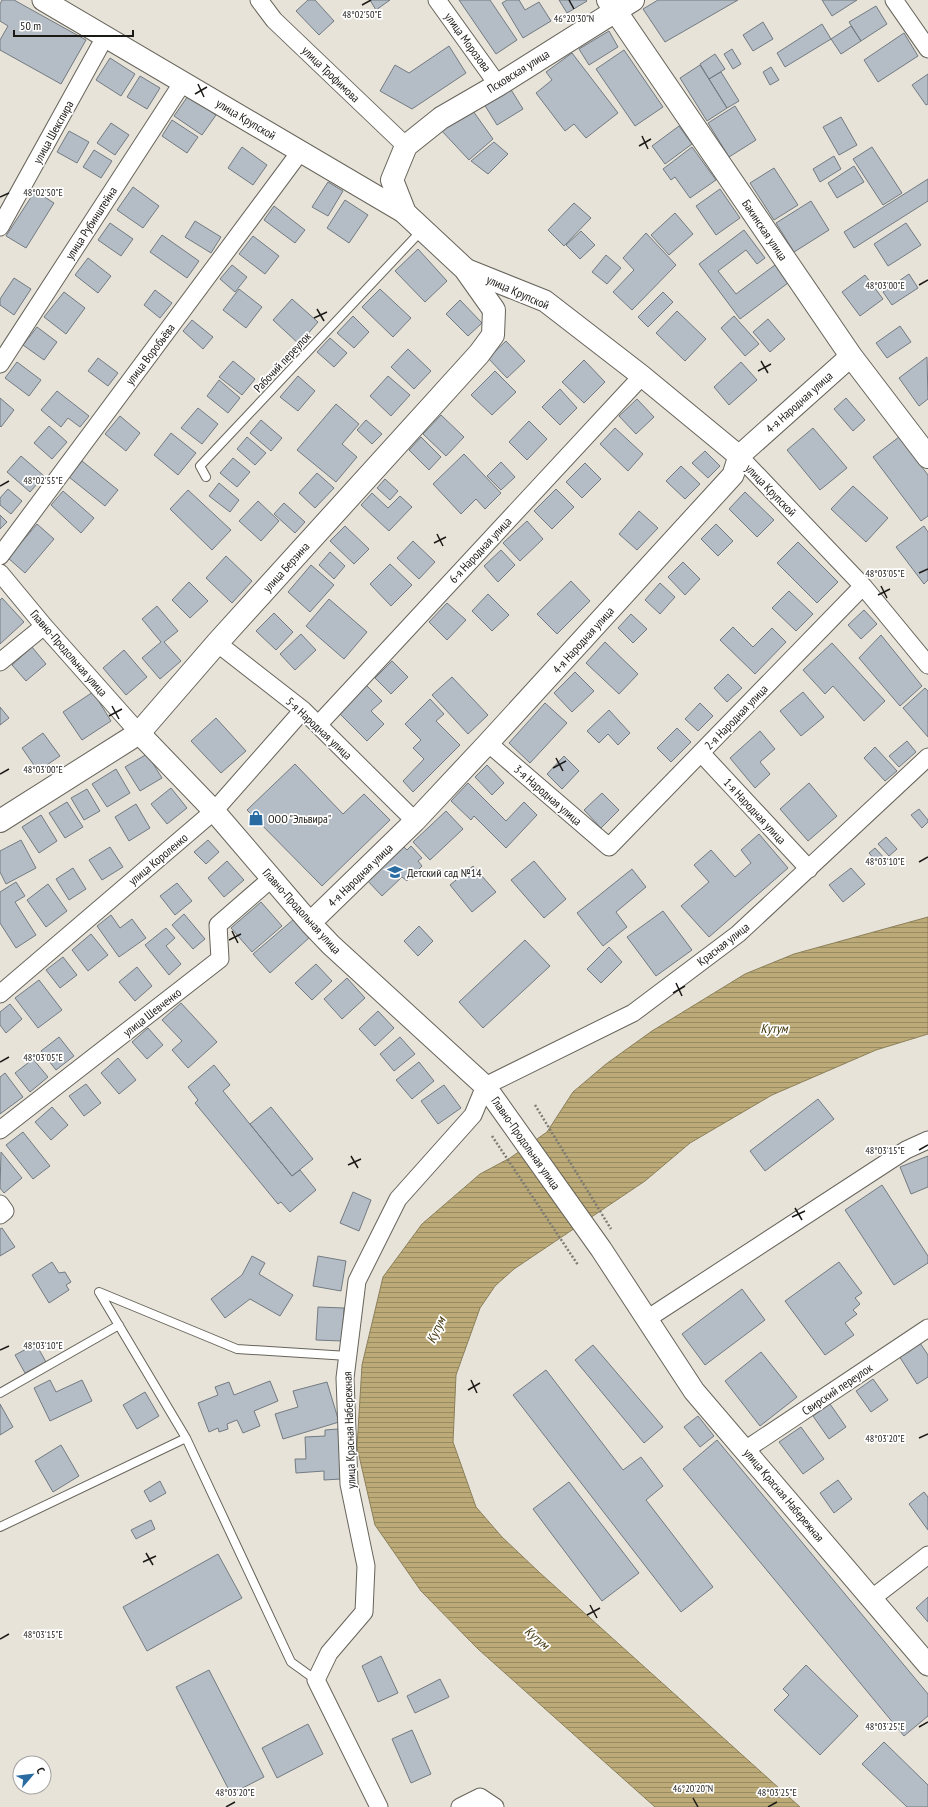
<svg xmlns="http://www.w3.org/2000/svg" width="928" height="1807" viewBox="0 0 928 1807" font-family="'PT Sans Narrow',sans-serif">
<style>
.water{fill:url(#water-rules);stroke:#8c805b}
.building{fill:#b4bcc5;stroke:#737b82}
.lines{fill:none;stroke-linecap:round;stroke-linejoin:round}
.service-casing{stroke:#67645b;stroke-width:10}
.minor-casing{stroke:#67645b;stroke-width:19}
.tertiary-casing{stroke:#67645b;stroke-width:23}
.secondary-casing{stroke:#67645b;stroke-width:24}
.path{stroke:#7e7b74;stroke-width:2.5;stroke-dasharray:2 2;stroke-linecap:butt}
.service{stroke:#fff;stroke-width:8}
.minor{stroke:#fff;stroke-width:17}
.tertiary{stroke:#fff;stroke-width:21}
.secondary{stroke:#fff;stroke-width:22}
.ticks{fill:none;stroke:#1c1a17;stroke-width:1.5}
.labels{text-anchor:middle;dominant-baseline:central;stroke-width:3.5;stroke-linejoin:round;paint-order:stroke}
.street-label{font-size:12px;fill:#1c1a17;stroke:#fff}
.poi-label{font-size:12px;fill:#1c1a17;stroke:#fff;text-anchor:start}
.water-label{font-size:13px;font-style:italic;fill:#42360b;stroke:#fff}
.ticks-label{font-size:10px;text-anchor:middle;fill:#1c1a17;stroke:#fff;stroke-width:3.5;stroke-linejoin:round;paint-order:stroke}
</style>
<defs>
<pattern id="water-rules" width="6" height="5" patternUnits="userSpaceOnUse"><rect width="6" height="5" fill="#bcab78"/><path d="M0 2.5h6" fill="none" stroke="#988a61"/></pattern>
</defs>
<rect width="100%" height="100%" fill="#e7e3d8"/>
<path class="water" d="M928,917V1034L876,1050L772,1095L690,1143L645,1181L514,1269L495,1286L480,1308L456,1375L453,1442L476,1507L502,1537L540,1573L800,1807H655L478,1649L421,1591L375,1525L357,1447L362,1365L383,1277L422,1224L480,1174L510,1158L547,1132L573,1092L606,1064L652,1031L745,974L794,954Z"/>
<path class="building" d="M2,0H14L86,40L61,84L0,50V40L8,26L0,21V4Z
M308,0H315L334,21L319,35L296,11Z
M370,0H390L376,10Z
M459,0H490L517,40L496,54Z
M507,0H519L525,10L539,2L551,21L523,38L502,3Z
M559,0H586L587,1L567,13Z
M658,0H738L665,42L643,9Z
M822,0H857L832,16Z
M876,6L887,24L861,41L849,22Z
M763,22L773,39L753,51L743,35Z
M822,24L831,39L785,67L777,53Z
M851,26L861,41L841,54L831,39Z
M609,31L618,47L589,65L579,49Z
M904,33L918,56L878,82L864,60Z
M449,46L466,73L412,109L380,91L395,65L409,73Z
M732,49L741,64L733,69L724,54Z
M624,50L663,107L635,126L596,69Z
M572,53L618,113L586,138L574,124L565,131L536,93L552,80L546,72Z
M715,54L725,69L709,79L700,64Z
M110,58L135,74L121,96L96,80Z
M700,65L727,108L707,121L680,78Z
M771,67L779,80L770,85L763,72Z
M721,72L739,101L727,108L709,79Z
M928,74V104L926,105L912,85Z
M140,76L160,88L147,109L127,97Z
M510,88L523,109L497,125L484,104Z
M188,96L216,115L202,135L174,116Z
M735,106L756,140L729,157L708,123Z
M473,111L493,139L469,160L440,129Z
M841,117L857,145L839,155L823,127Z
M172,120L198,137L187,153L162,136Z
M111,123L129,135L115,155L97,143Z
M679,126L692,144L665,164L652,146Z
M69,131L89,142L77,163L57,152Z
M494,142L508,154L488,174L471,161Z
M242,147L267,165L253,185L228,168Z
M692,147L716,180L690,198L675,177L671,180L663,169Z
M872,147L902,193L883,205L853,159Z
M94,150L112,161L101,178L83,167Z
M834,156L841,169L820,182L813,169Z
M854,166L864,182L837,198L828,183Z
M774,168L798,205L774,220L750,183Z
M928,179V201L854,248L844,232Z
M328,182L343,191L328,216L312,207Z
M133,187L159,206L143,228L117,210Z
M720,189L740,218L716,235L696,206Z
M35,191L54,203L26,248L6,236Z
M345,200L368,215L349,243L327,228Z
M811,201L829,230L794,252L776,223Z
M574,203L591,218L564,246L548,230Z
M274,206L305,230L295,243L264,220Z
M675,213L693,234L669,255L651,235Z
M195,221L221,237L211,253L185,237Z
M110,223L133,239L121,256L98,240Z
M906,223L921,245L888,266L874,244Z
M744,230L765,258L757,264L746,250L718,271L736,294L775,265L788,283L740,319L699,264Z
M581,231L595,245L580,259L566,245Z
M646,233L676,265L632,310L613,292L634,270L623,258Z
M162,235L199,261L187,278L150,252Z
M253,236L279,256L265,274L239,254Z
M418,249L447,281L425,302L395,271Z
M606,255L621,268L607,284L592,272Z
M88,258L111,276L98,293L75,275Z
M232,265L247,277L235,292L220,279Z
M909,274L918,288L892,305L883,292Z
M865,275L883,299L860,316L842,292Z
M14,278L31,289L14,315L0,305V299Z
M239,289L262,307L246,328L223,310Z
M380,289L411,318L393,337L362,307Z
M155,290L172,303L160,318L144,305Z
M64,292L85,308L66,334L44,317Z
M663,292L673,302L648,327L638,317Z
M292,299L318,322L299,344L273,320Z
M460,300L482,323L468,336L446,314Z
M677,311L706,339L685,361L656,333Z
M353,316L369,332L354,348L337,333Z
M734,316L759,344L745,356L721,328Z
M768,319L785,339L770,352L753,332Z
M192,320L213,337L203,349L183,331Z
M900,326L911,342L887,358L876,343Z
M37,327L57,342L44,360L23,345Z
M330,338L347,353L334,367L317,352Z
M506,341L525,361L507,378L488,358Z
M408,349L431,371L414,389L391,367Z
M927,357L928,399L919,406L899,378Z
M98,358L118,373L108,386L88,371Z
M584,360L605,382L584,403L562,382Z
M233,361L255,379L242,395L219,377Z
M17,362L41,380L29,396L5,378Z
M741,362L757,380L729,405L714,387Z
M495,371L516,392L492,415L471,395Z
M298,376L315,391L298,411L280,397Z
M388,376L410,395L391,416L370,396Z
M219,380L240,398L228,413L207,396Z
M560,389L577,408L560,425L542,407Z
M57,391L89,416L80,427L68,418L61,427L41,410Z
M0,398L14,410L1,427L0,426Z
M846,398L865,420L853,431L834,409Z
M637,399L654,417L636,434L619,416Z
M336,404L359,424L342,444L357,457L336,482L297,450Z
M198,408L218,424L202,444L181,428Z
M441,415L464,437L446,456L423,434Z
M120,416L140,433L126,451L105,434Z
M261,420L282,438L271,451L250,433Z
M366,420L382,434L372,444L357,430Z
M529,421L547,439L527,460L509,442Z
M49,426L67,442L52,459L34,443Z
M615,428L643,454L628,471L600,444Z
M813,428L847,468L820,490L787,450Z
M171,433L196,453L178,475L154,455Z
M247,437L266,453L255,465L237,449Z
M421,437L441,457L429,470L409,450Z
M899,437L928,475V516L921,521L873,457Z
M705,451L720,466L708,478L692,463Z
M464,454L501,493L485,509L476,499L461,514L433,484Z
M21,456L44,476L30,492L7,472Z
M233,458L250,472L237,487L220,473Z
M82,461L118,490L105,506L69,477Z
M501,462L515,477L501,490L487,476Z
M585,463L601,479L582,498L566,482Z
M681,466L700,484L685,499L666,481Z
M317,473L334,488L315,508L299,493Z
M385,479L398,491L390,500L377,488Z
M219,483L239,500L230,512L209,496Z
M853,486L888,518L866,542L831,509Z
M8,489L22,501L11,514L0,505V498Z
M556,489L574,507L552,529L534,511Z
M188,490L231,530L212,550L170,509Z
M63,491L94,518L81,533L51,505Z
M745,492L774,520L757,537L729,509Z
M372,493L388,508L400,496L412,507L389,531L361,505Z
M258,501L279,521L261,541L239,521Z
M284,503L305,522L295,533L274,514Z
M639,511L658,528L637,550L619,534Z
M0,515L7,522L0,529Z
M527,521L543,539L520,561L503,543Z
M37,524L54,539L25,573L8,558Z
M716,524L733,541L718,556L701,539Z
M345,526L369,549L354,564L330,541Z
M924,526L928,532V580L924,584L896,547Z
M413,541L435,562L419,579L397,558Z
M798,542L838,582L817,603L777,563Z
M501,550L515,565L498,582L484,566Z
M330,552L345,566L334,579L319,565Z
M226,556L252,581L232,603L206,578Z
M683,562L700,579L685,595L668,577Z
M390,564L412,585L391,606L370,584Z
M311,565L334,585L310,612L288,592Z
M571,581L590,601L557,634L537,614Z
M189,582L208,601L190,618L172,600Z
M660,583L675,597L660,614L645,600Z
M789,591L813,614L796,631L772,608Z
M488,594L509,615L492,631L472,611Z
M2,598L24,622L0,644V600Z
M329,599L367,632L344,659L306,626Z
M447,603L466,620L447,640L429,622Z
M157,606L178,631L164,642L181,661L160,679L142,658L161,642L142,619Z
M864,610L877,624L861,639L848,625Z
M274,613L293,632L276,650L256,631Z
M631,614L647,629L633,643L618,628Z
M733,627L753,647L772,628L786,642L755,674L720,640Z
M301,634L316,650L295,670L280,654Z
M881,635L922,686L900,706L859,658Z
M605,642L638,674L619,694L586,663Z
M832,643L885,701L864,721L833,686L825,694L803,670Z
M32,647L46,664L26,681L12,665Z
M124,650L147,677L126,695L103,668Z
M392,661L408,677L391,694L375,678Z
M575,672L594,691L572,712L554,693Z
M728,674L742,688L727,702L714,688Z
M452,677L488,715L468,734L432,695Z
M366,685L382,701L371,711L384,724L367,741L339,713Z
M925,688L928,691V737L903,708Z
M93,692L111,721L82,740L63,712Z
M803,692L824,717L801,736L780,711Z
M430,699L444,714L436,721L460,745L413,792L403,781L424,759L413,748L421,740L405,724Z
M545,703L567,723L530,763L509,743Z
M700,703L713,716L698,731L685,719Z
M0,707L9,718L0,725Z
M609,710L630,733L618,745L608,734L599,743L587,731Z
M216,718L246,751L221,773L191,741Z
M677,728L691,742L671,762L657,748Z
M760,731L775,749L760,762L770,774L755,788L730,758Z
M43,733L60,756L38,771L22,748Z
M907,741L916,752L899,767L889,756Z
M875,747L897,771L885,781L864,758Z
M147,754L162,778L140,791L125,767Z
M564,756L579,771L562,789L547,774Z
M295,764L343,814L364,794L390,820L322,886L247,810Z
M487,765L504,783L492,795L475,777Z
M116,769L130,793L107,807L92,784Z
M468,783L506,821L524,802L537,815L506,848L474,816L471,820L451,801Z
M809,783L837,816L808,841L780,809Z
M171,788L187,808L167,824L151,804Z
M87,789L100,811L84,820L71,798Z
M602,793L619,810L601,828L584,810Z
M67,802L83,827L65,838L49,813Z
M136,804L150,828L129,841L115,817Z
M919,809L928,820V822L922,828L911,815Z
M446,811L463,829L430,860L413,842Z
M41,815L57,841L39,853L22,827Z
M759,834L788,868L709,937L681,906L709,882L694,865L711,850L735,877L751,863L741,850Z
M886,837L897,849L889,856L878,844Z
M21,840L36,868L6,884L0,872V851Z
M208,840L219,852L206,864L194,852Z
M401,844L407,850L411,846L422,858L418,861L422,866L407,881L402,877L382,896L365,878Z
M110,847L123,867L102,880L89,860Z
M875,848L886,860L880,866L869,853Z
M227,861L244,880L224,897L208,878Z
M534,861L566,899L544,918L511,880Z
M473,866L496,892L472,912L450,885Z
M73,868L86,889L69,900L56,879Z
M851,868L865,884L843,902L829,885Z
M632,869L646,887L616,912L627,927L603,946L577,913Z
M16,882L25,896L15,902L36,935L16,948L0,923V892Z
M177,883L192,901L175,915L160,896Z
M48,884L67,911L46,927L27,900Z
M261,902L282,926L252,952L231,928Z
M663,911L692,950L656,976L627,937Z
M184,914L205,939L193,949L172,925Z
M111,915L120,928L132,919L146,938L119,957L97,926Z
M294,919L310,937L270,973L253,954Z
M419,926L433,941L418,956L404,941Z
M166,928L175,938L166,946L181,964L169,975L145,945Z
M91,934L108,955L88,971L72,950Z
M525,940L550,966L483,1028L459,1002Z
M609,947L622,962L601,983L587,969Z
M63,957L77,975L60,988L46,970Z
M316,964L332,981L312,1000L295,983Z
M137,967L152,986L135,1001L119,982Z
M347,978L365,998L342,1019L324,999Z
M39,980L62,1010L38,1028L15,998Z
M181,1003L217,1042L188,1068L172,1050L182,1041L162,1020Z
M10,1004L22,1019L6,1033L0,1025V1012Z
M378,1011L394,1028L375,1046L359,1029Z
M148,1028L163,1045L147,1059L132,1042Z
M59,1037L74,1056L56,1070L41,1051Z
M400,1037L415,1054L394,1071L380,1054Z
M118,1058L136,1080L119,1094L101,1073Z
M33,1059L48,1077L30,1092L15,1073Z
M419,1062L434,1081L412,1099L396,1080Z
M214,1065L230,1085L223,1091L292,1176L300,1170L316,1190L290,1212L281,1202L278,1204L195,1103L198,1100L188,1087Z
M5,1073L23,1097L0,1114V1077Z
M86,1084L101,1103L84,1116L69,1096Z
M444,1085L461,1108L438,1124L421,1101Z
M818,1099L834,1119L765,1171L750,1151Z
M52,1107L68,1125L51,1140L35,1122Z
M271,1107L313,1159L292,1176L250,1124Z
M23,1132L50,1166L33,1179L6,1145Z
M1,1152L22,1178L4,1193L0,1188Z
M928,1156V1187L911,1194L900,1167Z
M882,1185L928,1256V1263L894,1285L845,1210Z
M353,1192L371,1200L359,1231L340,1223Z
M2,1228L15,1247L0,1256V1229Z
M252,1256L265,1263L259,1274L293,1295L280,1316L250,1299L225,1318L211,1299L242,1275Z
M318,1256L346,1261L341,1291L313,1286Z
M52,1262L59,1273L65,1272L71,1282L66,1285L69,1290L49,1303L32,1275Z
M839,1262L862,1293L855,1298L860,1304L853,1310L857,1314L845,1323L854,1335L825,1355L785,1301Z
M742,1289L765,1320L705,1365L682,1334Z
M318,1307L344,1308L342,1341L316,1340Z
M920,1343L928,1355V1377L917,1384L899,1356Z
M36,1344L46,1362L25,1373L15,1355Z
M593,1345L663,1427L644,1443L575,1360Z
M761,1352L797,1397L760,1426L725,1381Z
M546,1370L623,1470L641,1457L663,1486L646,1500L713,1587L681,1612L513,1395Z
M873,1379L888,1400L871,1412L856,1391Z
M50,1380L56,1392L82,1380L92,1401L50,1421L34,1388Z
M270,1381L278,1401L254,1411L260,1426L243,1433L237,1420L227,1424L228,1429L219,1432L218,1428L209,1432L198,1403L218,1395L215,1387L229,1382L234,1395Z
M327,1382L339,1422L283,1439L275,1414L298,1407L293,1391Z
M145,1392L159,1416L137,1429L123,1405Z
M0,1404L13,1427L0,1435Z
M830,1404L846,1427L829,1439L813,1416Z
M698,1416L714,1436L700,1447L684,1427Z
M801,1427L824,1459L803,1474L779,1442Z
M338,1429L341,1479L324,1480V1471L296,1473L295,1459H306L305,1437L325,1436V1430Z
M717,1440L928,1694V1716L904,1736L683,1469Z
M61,1445L79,1476L53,1492L35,1461Z
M838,1480L852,1499L834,1513L820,1493Z
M160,1481L166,1493L150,1502L144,1491Z
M569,1482L639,1573L602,1601L533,1509Z
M924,1492L928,1497V1530L909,1504Z
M151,1520L155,1529L136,1539L131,1530Z
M218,1554L242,1598L147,1651L123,1607Z
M928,1597V1622L916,1608Z
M381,1656L398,1693L378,1702L362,1666Z
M806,1665L858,1716L820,1755L774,1710L789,1695L783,1689Z
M209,1670L264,1777L231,1794L176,1687Z
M440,1679L449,1697L415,1713L407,1696Z
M308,1724L323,1754L277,1778L262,1748Z
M412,1730L431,1774L411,1783L392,1739Z
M884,1742L928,1785V1807H907L862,1764Z"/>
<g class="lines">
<g class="service-casing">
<path id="service" d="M206,477L200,466L422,230
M0,1393L119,1325
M0,1527L186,1438
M316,1680L291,1662L186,1438L99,1292L237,1349L348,1356"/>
</g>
<g class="minor-casing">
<path id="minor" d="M259,0L274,20L406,146
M437,0L498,85
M894,0L928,49
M0,227L105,37
M0,364L183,82
M739,456L863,586L928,665
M0,556L300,152
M0,573L44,626L139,733
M217,643L303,710L415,821
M0,662L44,626
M318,725L642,376
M488,743L609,847L863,586
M701,753L809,869
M0,994L214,811L303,710
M0,1130L220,959L218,925L272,878
M0,1204L5,1211L0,1215
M647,1319L906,1150L928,1140
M745,1450L928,1328
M871,1599L928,1555
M379,1807L316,1680L329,1653L364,1612L366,1566L349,1484L345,1378L357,1281L398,1199L473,1115L485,1086L633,1013L738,934L928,757
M460,1807L480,1797L495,1807"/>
</g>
<g class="tertiary-casing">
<path id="tertiary" d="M43,0L405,213
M465,269L545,301L642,376L739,456
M139,733L214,811L310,923L331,945L485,1086L601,1249L694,1391L928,1665
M310,923L415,821L488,743L733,475L739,456L851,356"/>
</g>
<g class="secondary-casing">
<path id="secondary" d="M608,0L851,356L928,457
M0,821L139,733L217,643L479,354L493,335L494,310L465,269L405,213L392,180L406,146L441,118L498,85L633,0"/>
</g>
<path class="path" d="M535,1105L611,1229
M492,1136L578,1265"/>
<use href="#service" class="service"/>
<use href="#minor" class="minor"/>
<use href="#tertiary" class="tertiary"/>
<use href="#secondary" class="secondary"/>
</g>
<path class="ticks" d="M569,0L574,9M362,5L371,0M198,84L204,97M195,94L207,87M642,136L648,149M639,146L651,139M0,197L9,193M919,285L928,280M317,309L324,321M314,318L327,312M761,361L768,373M758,371L771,364M0,486L9,481M437,534L443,546M434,543L446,537M919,573L928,569M881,586L887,598M878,595L890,589M112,706L119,719M109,716L122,709M556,758L563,771M553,768L566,761M0,774L9,769M919,862L928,857M232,931L238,943M229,940L241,934M676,983L682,996M673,993L685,986M0,1062L9,1057M919,1150L928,1145M351,1156L358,1168M348,1165L361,1159M795,1208L802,1220M792,1217L805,1211M0,1350L9,1346M471,1380L477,1393M468,1390L480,1383M919,1438L928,1434M146,1553L153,1565M143,1562L156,1556M590,1605L597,1618M587,1615L600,1608M0,1639L9,1634M919,1727L928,1722M693,1798L698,1807M226,1807L235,1802M768,1807L777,1802"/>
<defs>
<g id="shop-bare" transform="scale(1.2)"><path d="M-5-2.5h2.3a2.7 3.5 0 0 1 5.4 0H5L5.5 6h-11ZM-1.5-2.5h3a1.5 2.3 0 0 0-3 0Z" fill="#2a6ca2" stroke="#fff" stroke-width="2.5" paint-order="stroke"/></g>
<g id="school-bare" transform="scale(1.2)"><path d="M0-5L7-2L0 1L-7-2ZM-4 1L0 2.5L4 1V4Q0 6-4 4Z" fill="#2a6ca2" stroke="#fff" stroke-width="2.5" paint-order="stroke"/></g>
</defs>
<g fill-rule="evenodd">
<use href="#shop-bare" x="256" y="818"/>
<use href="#school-bare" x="395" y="872"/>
</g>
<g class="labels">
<g class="street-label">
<text transform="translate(468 42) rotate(54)">улица Морозова</text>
<text transform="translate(518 71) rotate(-32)">Псковская улица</text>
<text transform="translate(331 74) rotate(44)">улица Трофимова</text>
<text transform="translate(246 119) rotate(31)">улица Крупской</text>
<text transform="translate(53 132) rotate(-61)">улица Шекспира</text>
<text transform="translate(91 223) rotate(-57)">улица Рубинштейна</text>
<text transform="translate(765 230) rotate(56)">Бакинская улица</text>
<text transform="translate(518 292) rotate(24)">улица Крупской</text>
<text transform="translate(150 354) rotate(-53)">улица Воробьёва</text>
<text transform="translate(282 362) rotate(-47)">Рабочий переулок</text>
<text transform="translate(799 402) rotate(-42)">4-я Народная улица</text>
<text transform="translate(771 490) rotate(46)">улица Крупской</text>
<text transform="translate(480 550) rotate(-47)">6-я Народная улица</text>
<text transform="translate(286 567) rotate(-48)">улица Берзина</text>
<text transform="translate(583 640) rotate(-48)">4-я Народная улица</text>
<text transform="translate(69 653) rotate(49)">Главно-Продольная улица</text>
<text transform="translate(736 717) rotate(-46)">2-я Народная улица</text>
<text transform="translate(319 728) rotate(43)">5-я Народная улица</text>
<text transform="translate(548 795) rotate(41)">3-я Народная улица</text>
<text transform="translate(755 811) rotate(47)">1-я Народная улица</text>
<text transform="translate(158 859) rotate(-40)">улица Короленко</text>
<text transform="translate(360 875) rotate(-44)">4-я Народная улица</text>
<text transform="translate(302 911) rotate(48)">Главно-Продольная улица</text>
<text transform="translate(723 944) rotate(-38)">Красная улица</text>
<text transform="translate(152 1012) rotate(-38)">улица Шевченко</text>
<text transform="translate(526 1143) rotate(55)">Главно-Продольная улица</text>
<text transform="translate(837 1389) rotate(-34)">Свирский переулок</text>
<text transform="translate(349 1430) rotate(-92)">улица Красная Набережная</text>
<text transform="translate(784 1495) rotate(50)">улица Красная Набережная</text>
</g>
<g class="poi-label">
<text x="268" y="818">ООО "Эльвира"</text>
<text x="407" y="872">Детский сад №14</text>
</g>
<g class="water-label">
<text x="774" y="1028">Кутум</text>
<text transform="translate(436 1330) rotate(-65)">Кутум</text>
<text transform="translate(537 1638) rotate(41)">Кутум</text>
</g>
</g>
<g class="ticks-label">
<text x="362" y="18">48°02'50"E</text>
<text x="574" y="22">46°20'30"N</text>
<text x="43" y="196">48°02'50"E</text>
<text x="885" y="289">48°03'00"E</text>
<text x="43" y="484">48°02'55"E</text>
<text x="885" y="577">48°03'05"E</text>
<text x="43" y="773">48°03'00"E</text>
<text x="885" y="865">48°03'10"E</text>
<text x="43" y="1061">48°03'05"E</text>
<text x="885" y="1154">48°03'15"E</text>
<text x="43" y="1349">48°03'10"E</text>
<text x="885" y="1442">48°03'20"E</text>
<text x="43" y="1638">48°03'15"E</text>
<text x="885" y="1730">48°03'25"E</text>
<text x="693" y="1792">46°20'20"N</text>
<text x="235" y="1796">48°03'20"E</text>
<text x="777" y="1796">48°03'25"E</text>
</g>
<g transform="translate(32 1775) rotate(62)"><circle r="19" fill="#ffffff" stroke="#a4a3a2"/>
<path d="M0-3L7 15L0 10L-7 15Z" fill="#2a6ca2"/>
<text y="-6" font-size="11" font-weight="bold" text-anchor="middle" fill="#1c1a17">С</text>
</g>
<path d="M14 30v6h119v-6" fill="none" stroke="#1c1a17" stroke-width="2"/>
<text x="20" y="30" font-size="12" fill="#1c1a17" stroke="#ffffff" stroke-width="3" paint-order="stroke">50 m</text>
</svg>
